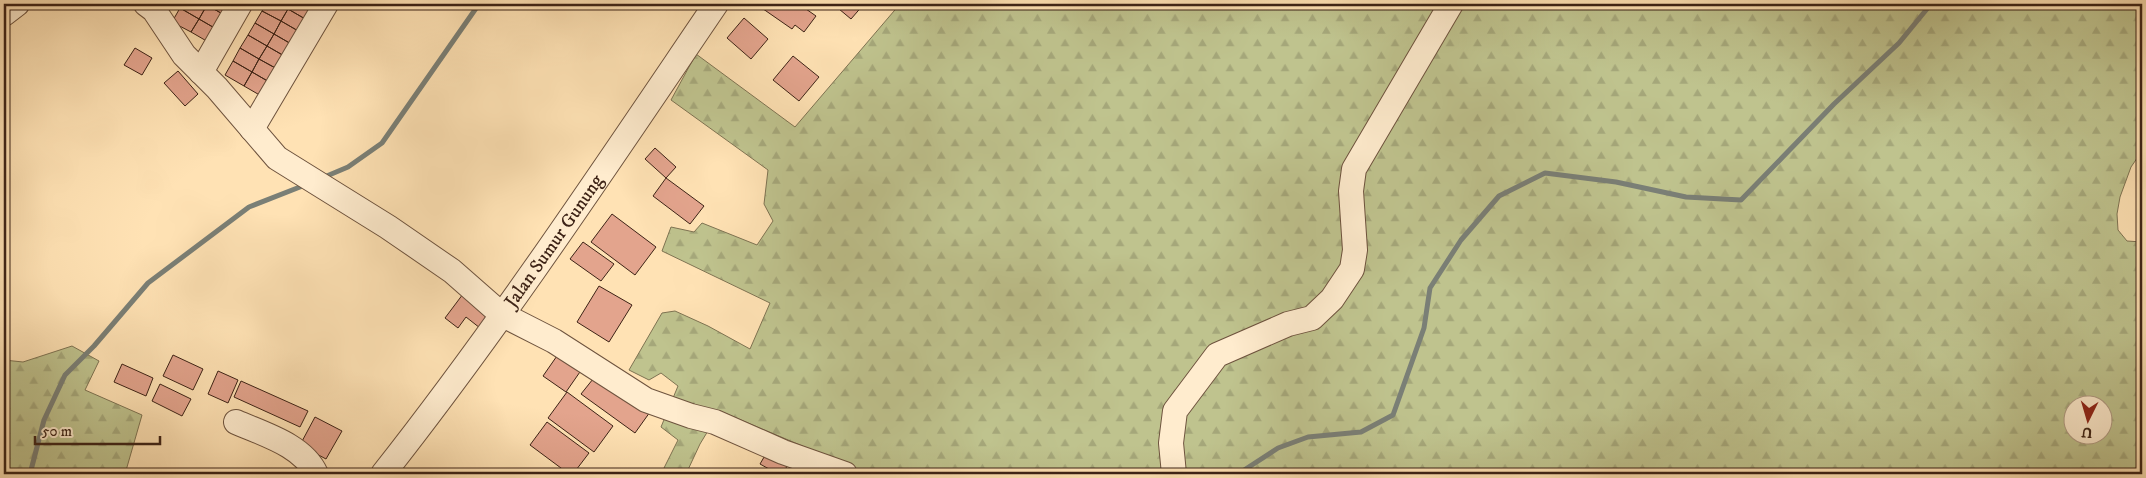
<svg xmlns="http://www.w3.org/2000/svg" width="2146" height="478" viewBox="0 0 2146 478" font-family="'IM FELL DW Pica',serif">
<style>
.forest{fill:url(#forest-firs);stroke:#7e7352;fill-rule:evenodd}
.lines{fill:none;stroke-linecap:round;stroke-linejoin:round}
.stream{stroke:#7a7f76;stroke-width:5}
.building{fill:#e3a48d;stroke:#3d2316}
.minor-casing{stroke:#6e533e;stroke-width:26}
.minor{stroke:#ffecce;stroke-width:24}
.labels{text-anchor:middle;dominant-baseline:central;stroke-width:4.5;stroke-linejoin:round;paint-order:stroke}
.street-label{font-size:19px;fill:#3d2316;stroke:#ffecce}
</style>
<defs>
<pattern id="forest-firs" width="22" height="20" patternUnits="userSpaceOnUse" patternTransform="scale(1.25)"><rect width="22" height="20" fill="#bfc38e"/><path d="M5 1l3.5 6h-7zM16 11l3.5 6h-7z" fill="#a5a77a"/></pattern>
</defs>
<rect width="100%" height="100%" fill="#ffe2b4"/>
<filter id="stains"><feTurbulence type="fractalNoise" baseFrequency=".004" numOctaves="4"/><feColorMatrix values="0 0 0 0 .2 0 0 0 0 .09 0 0 0 0 .02 0 0 0 .5 -.17"/></filter>
<radialGradient id="worn" r=".72"><stop offset=".6" stop-color="#630" stop-opacity="0"/><stop offset="1" stop-color="#630" stop-opacity=".3"/></radialGradient>
<path class="forest" d="M900,4H2142V151L2131,167L2120,197L2117,214L2118,230L2127,241L2142,242V474H868L720,411L700,444L686,474H661L678,440L661,427L678,386L661,373L649,380L629,370L662,313L675,311L708,326L750,349L770,303L662,251L671,227L694,232L702,223L757,245L773,221L764,204L768,170L671,100L696,54L795,127ZM2074,406H2104V436H2074Z
M72,346L99,361L85,390L142,415L125,474H4V360L23,362Z"/>
<g class="lines">
<path class="stream" d="M322,178L348,167L382,143L479,4
M30,474L44,420L65,375L94,346L148,283L249,207L305,185
M1238,474L1278,448L1308,437L1361,432L1393,415L1424,328L1430,288L1461,240L1499,196L1545,173L1616,182L1686,197L1741,200L1834,104L1899,43L1931,4"/>
</g>
<path class="building" d="M182,4H204L207,5L199,19L180,8Z
M208,4H233L226,16L207,5Z
M266,4H278L288,9L281,21L262,11Z
M278,4H291L288,9Z
M291,4H312L316,6L307,20L288,9Z
M756,4H810L806,9L816,16L804,32L795,25L792,29Z
M833,4H864L851,19Z
M207,5L226,16L218,30L199,19Z
M180,8L199,19L191,32L172,22Z
M288,9L307,20L300,32L281,21Z
M262,11L281,21L274,34L255,23Z
M744,18L768,39L751,59L727,38Z
M199,19L218,30L210,43L191,32Z
M281,21L300,32L293,45L274,34Z
M255,23L274,34L267,46L248,35Z
M274,34L293,45L286,57L267,46Z
M248,35L267,46L259,59L240,48Z
M267,46L286,57L279,70L259,59Z
M135,48L152,58L142,75L124,65Z
M240,48L259,59L252,72L233,61Z
M793,56L819,77L799,101L773,80Z
M259,59L279,70L271,83L252,72Z
M233,61L252,72L244,86L225,75Z
M178,71L198,94L185,106L164,83Z
M252,72L271,83L263,97L244,86Z
M655,148L676,167L666,178L645,159Z
M666,178L704,206L690,224L653,196Z
M612,214L656,247L635,275L591,242Z
M583,242L614,264L601,281L570,259Z
M599,286L632,305L609,342L577,322Z
M466,290L493,311L480,328L466,317L458,328L445,318Z
M559,353L582,369L566,392L543,376Z
M173,355L203,369L193,390L163,376Z
M122,364L153,378L146,396L114,382Z
M218,371L238,380L228,403L208,394Z
M597,374L650,412L635,433L581,394Z
M241,381L308,411L300,427L234,397Z
M160,384L191,399L182,416L152,401Z
M567,392L613,426L594,452L548,418Z
M315,417L342,431L326,459L300,445Z
M547,422L589,453L573,474H569L530,445Z
M767,452L788,464L783,474H778L760,464Z"/>
<g class="lines">
<g class="minor-casing">
<g id="minor">
<path d="M146,4L154,10L184,55L217,88L277,158L388,227L452,271L501,314L554,341L646,400L691,416L715,422L783,452L845,474"/>
<path d="M4,14L17,4"/>
<path d="M201,72L240,4"/>
<path d="M252,129L326,4"/>
<path d="M236,422C263,434 303,445 316,474"/>
<path id="s1" d="M383,474C502,323 608,163 716,4"/>
<path d="M1174,474L1171,443L1175,411L1217,355L1288,324L1312,318L1332,299L1352,269L1355,250L1351,191L1354,169L1451,4"/>
</g>
</g>
<use href="#minor" class="minor"/>
</g>
<g class="labels">
<g class="street-label">
<text stroke="none"><textPath href="#s1" startOffset="289">Jalan Sumur Gunung</textPath></text>
</g>
</g>
<rect width="2146" height="478" fill="none" stroke="#ffe2b4" stroke-width="20"/>
<rect x="5" y="5" width="2136" height="468" fill="none" stroke="#3d2316" stroke-width="2.5"/>
<rect x="10" y="10" width="2126" height="458" fill="none" stroke="#3d2316"/>
<g transform="translate(2088 420) rotate(185)"><circle r="24" fill="#ffecce" stroke="#b19c84"/>
<path d="M0-4L9 19L0 12L-9 19Z" fill="#8f2418"/>
<text y="-8" font-size="14" font-weight="bold" text-anchor="middle" fill="#3d2316">U</text>
</g>
<path d="M35 436v8h125v-8" fill="none" stroke="#3d2316" stroke-width="2.5"/>
<text x="42" y="436" font-size="15" fill="#3d2316" stroke="#ffecce" stroke-width="4" paint-order="stroke">50 m</text>
<rect width="100%" height="100%" filter="url(#stains)"/>
<rect width="100%" height="100%" fill="url(#worn)"/>
</svg>
